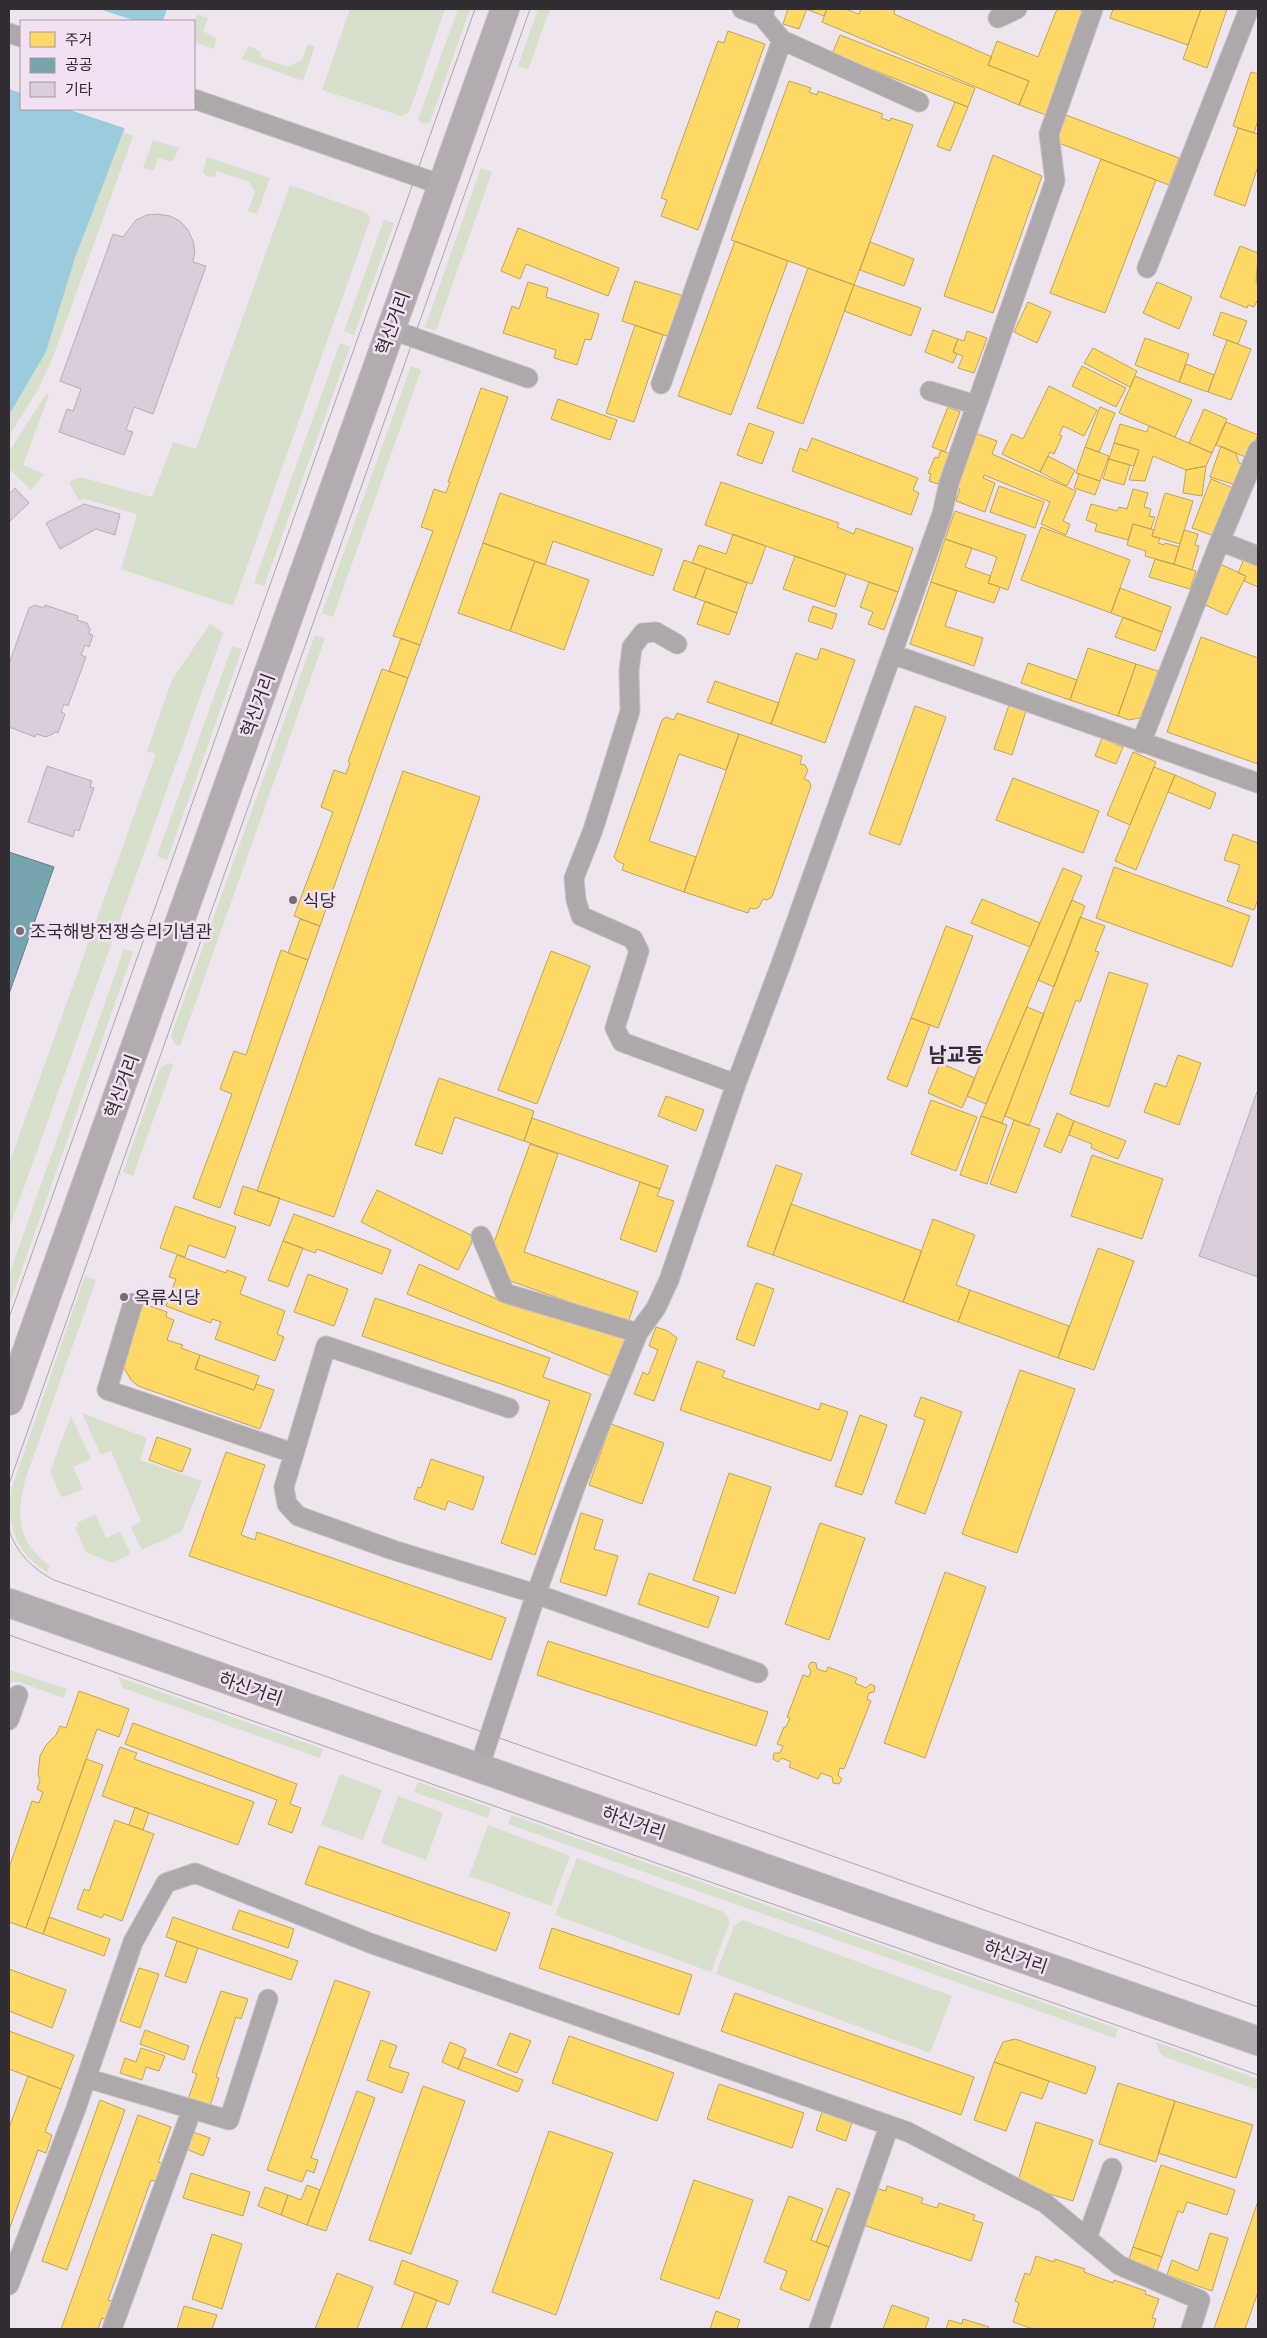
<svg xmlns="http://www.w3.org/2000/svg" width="1267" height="2338" viewBox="0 0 1267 2338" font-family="'Golos Text','Noto Sans KR',sans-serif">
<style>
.green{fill:#d6e0ca}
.water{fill:#9bccde}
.pier{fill:#eee5ef}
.homes{fill:#ffd966;stroke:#c2a557}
.public{fill:#76a5af;stroke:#62818a}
.building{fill:#d9cdda;stroke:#b5afb6}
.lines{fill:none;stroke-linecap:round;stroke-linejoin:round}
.street-casing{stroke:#c8c1c9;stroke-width:21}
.primary-casing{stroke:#c8c1c9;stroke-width:30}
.street{stroke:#ada9ab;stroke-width:19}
.primary{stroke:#b2abaf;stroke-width:28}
.tram{stroke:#ada8ab;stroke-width:1}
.poi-dot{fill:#746d75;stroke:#f1e1f3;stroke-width:2}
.labels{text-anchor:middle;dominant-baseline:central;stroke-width:5;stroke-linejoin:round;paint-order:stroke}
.street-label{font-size:18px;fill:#322c33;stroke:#f1e1f3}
.poi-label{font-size:18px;fill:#322c33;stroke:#f1e1f3;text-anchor:start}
.quarter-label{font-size:20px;font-weight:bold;fill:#322c33;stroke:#f1e1f3}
</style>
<rect width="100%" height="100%" fill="#eee5ef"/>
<path class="green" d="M350,9H445L411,107L408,113L401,116L322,90Z
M458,9H470L430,122L423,124L418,119Z
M538,9H550L528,70L518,66Z
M197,14L208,18L203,31L216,38L214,49L194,42V24Z
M308,44L315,46L303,81L242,59L248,47H252L261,53L260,57L288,67L302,60Z
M123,132L133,136L53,357L38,389L9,436V415L46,352L75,258Z
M153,140L179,148L172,162L158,158L154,171L143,168Z
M207,157L270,178L257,214L248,211L255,192L249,182L217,171L215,177L206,176L203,172Z
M481,168L492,172L436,331L425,327Z
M290,185L362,211L369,215L370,220L233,606L121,569L137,514L85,499L79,501L69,482L80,477L152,497L173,442L196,449Z
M384,220L394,223L354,335L344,331Z
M340,343L350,347L264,586L254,583Z
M411,366L421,370L333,617L322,613Z
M46,394L49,395L23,465L44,474L31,490L9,469V452Z
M210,624L223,633L9,1229V1164L156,754L147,751L172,680Z
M315,635L325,638L180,1046L175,1044L171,1036Z
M232,646L242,649L167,860L157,856Z
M124,949L133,952L9,1306V1275Z
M169,1063L173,1065L133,1176L123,1172L160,1068Z
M85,1276L96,1280L25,1480C16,1516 17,1542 50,1566L47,1572C15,1552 7,1526 11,1490Z
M82,1413L147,1438L140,1460L202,1481L182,1531L142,1550L131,1527L141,1521L111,1451L101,1455Z
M71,1416L91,1459L73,1467L83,1489L64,1497L61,1496L50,1472Z
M95,1514L106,1538L120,1531L131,1554L112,1563L86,1552L75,1528L78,1526L77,1523Z
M9,1670L67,1689L64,1698L19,1682L9,1683Z
M118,1677L323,1749L320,1758L123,1688Z
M340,1774L382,1790L363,1840L321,1825Z
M418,1782L491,1808L488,1818L414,1792Z
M398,1796L443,1813L426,1860L381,1843Z
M511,1815L1118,2029L1115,2038L508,1824Z
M488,1825L570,1856L551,1906L469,1876Z
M577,1858L724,1912L729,1919V1924L711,1972L555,1915Z
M743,1920L952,1996L930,2053L716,1974L734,1926Z
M1156,2042L1258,2079V2090L1165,2057L1160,2052Z"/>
<path class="water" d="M9,9H167L163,21H21V109H132L75,258L46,352L9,415Z"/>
<path class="pier" d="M9,9H99L136,21H21V93L9,89Z
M67,109H134L127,129Z"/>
<path class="homes" d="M788,9H807L799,29L783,24Z
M806,9H827L824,16Z
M827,9H845L859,14L861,9H895L894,14L992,57L988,65L1029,81L1019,105L822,22Z
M1057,9H1078L1086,12L1046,115L1019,105L1029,81L988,65L997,41L1038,57Z
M1113,9H1201L1188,45L1110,18Z
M1201,9H1227L1207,68L1183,59Z
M728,31L765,44L698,230L661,216L667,200L661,198L718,41L724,43Z
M840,35L975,88L968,107L832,54Z
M1251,72L1258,74V120L1254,133L1233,126Z
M789,81L811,88L809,92L817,95L818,91L883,114L881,118L890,121L891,118L913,125L854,285L731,240Z
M955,102L968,107L950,151L937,146Z
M1066,115L1179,158L1169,185L1056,142Z
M1238,128L1258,134V166L1245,206L1214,195Z
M993,155L1042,176L993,313L944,296Z
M1101,159L1156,180L1105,313L1050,293Z
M518,228L619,268L608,296L526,264L520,279L501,271Z
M735,241L788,261L731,415L678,396Z
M870,242L914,259L904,286L860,270Z
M1240,246L1258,253L1256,283L1258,284V299L1254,307L1248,305L1247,308L1220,297Z
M808,268L854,285L803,424L757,408Z
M635,281L684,296L670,337L622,321Z
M528,282L548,288L546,297L599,314L591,340L585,339L577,365L554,358L556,350L503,333L512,306L519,309Z
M1157,282L1192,297L1179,329L1143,313Z
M854,285L921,308L911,336L844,311Z
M1028,302L1051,312L1037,343L1014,332Z
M1221,312L1247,321L1238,344L1213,335Z
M635,325L663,335L634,422L606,413Z
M933,330L958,339L953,352L957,354L953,363L925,352Z
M967,331L987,338L974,373L958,368L963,356L953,352L958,339L964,341Z
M1145,338L1189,354L1179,382L1135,365Z
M1227,340L1251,349L1231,400L1208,392Z
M1093,348L1137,371L1130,387L1084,363Z
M1186,364L1214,375L1208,392L1179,382Z
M1082,366L1126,388L1116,407L1072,386Z
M1135,376L1192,400L1175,437L1119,413Z
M1049,386L1097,410L1084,436L1063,426L1059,435L1062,436L1054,454L1050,452L1040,472L1002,454L1012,434L1023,439Z
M481,388L508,397L420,645L393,636L433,531L421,527L434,489L446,493L450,482H448Z
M558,399L617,420L610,440L551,419Z
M948,407L960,412L945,452L932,447Z
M1100,407L1115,413L1099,452L1085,447Z
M1204,409L1227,419L1212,453L1189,443Z
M1226,422L1258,435L1248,458L1216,445Z
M749,423L774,432L762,464L737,455Z
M1120,424L1147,432L1149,426L1212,453L1206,466L1186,470L1153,456L1145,481L1129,480L1139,450L1114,443Z
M975,433L997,441L992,454L1076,491L1063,521L1070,524L1066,535L1041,524L1050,502L984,475L983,478L995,483L985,512L956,501L960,489L955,488Z
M812,438L918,478L913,490L919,493L911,515L792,471L800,448L807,451Z
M1114,443L1139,450L1134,466L1109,459Z
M1221,446L1236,453L1239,463L1243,464L1236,485L1210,477Z
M1085,447L1109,456L1100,481L1076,473Z
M941,450L950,454L938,484L929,481L931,474L928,473L935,457L938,458Z
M1048,456L1075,470L1067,486L1040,472Z
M1109,459L1130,465L1124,485L1103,479Z
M1206,466L1202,496L1183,493L1186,470Z
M1079,474L1100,481L1095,495L1074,488Z
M1211,479L1233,488L1214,536L1192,528Z
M721,482L839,523L837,527L854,534L856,528L913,548L898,592L705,525Z
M999,486L1044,502L1035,528L990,512Z
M1133,489L1148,493L1144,507L1151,509L1149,516L1155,517L1151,529L1133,524L1128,540L1095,531L1097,524L1086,520L1091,504L1117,511L1119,507L1127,509Z
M500,493L662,549L653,576L553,541L545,565L483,543Z
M1165,493L1193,501L1180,544L1152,536Z
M955,511L1026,535L1008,590L988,583L997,557L945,539Z
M1133,524L1154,530L1152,536L1160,538L1158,543L1164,545L1165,543L1179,547L1174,564L1145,556L1146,551L1127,545Z
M1041,527L1130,560L1111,613L1021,580Z
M1184,530L1198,534L1195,545L1199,546L1192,570L1174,564Z
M733,534L766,546L752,584L692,563L699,545L726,554Z
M945,539L972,548L965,567L991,576L988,583L1000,587L994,603L931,582Z
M483,543L535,561L510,631L458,613Z
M795,556L846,574L835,607L783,589Z
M1155,559L1196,571L1190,589L1149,577Z
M1244,559L1258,565V587L1244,581L1246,576L1238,573Z
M684,560L706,568L695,598L673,590Z
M535,561L589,580L564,650L510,631Z
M1218,563L1246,576L1227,615L1199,602Z
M706,568L747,583L737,613L695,598Z
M869,582L898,592L884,630L868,624L873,612L860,607Z
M931,582L957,591L945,626L983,638L974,666L910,644Z
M1120,588L1171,607L1162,632L1111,613Z
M705,601L737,613L729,635L697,624Z
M813,606L837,614L832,629L808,621Z
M1123,617L1162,632L1155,651L1115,637Z
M1201,637L1258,658V764L1167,732Z
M401,638L420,645L408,678L389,671Z
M821,648L855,660L825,743L771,724L796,653L817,660Z
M1088,648L1136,664L1118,716L1070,700Z
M1028,663L1077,680L1070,700L1021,683Z
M1136,664L1158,671L1144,713L1139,718L1129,720L1118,716Z
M382,669L408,678L320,926L294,916L333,812L321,807L334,770L346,774L350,763L348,762Z
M715,681L779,703L771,724L707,702Z
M1009,705L1026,711L1012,755L994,749Z
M915,706L946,717L900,845L869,834Z
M677,713L739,734L726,770L679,754L649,841L696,857L684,892L622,870L624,864L617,861L614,857L662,720L666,717L674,720Z
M739,734L802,756L800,764L805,765L808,770L804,779L809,781L811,786L772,897L767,900L763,899L759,907L755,909L750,908L748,913L684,892Z
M1102,738L1123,747L1116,764L1095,756Z
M1133,752L1156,762L1130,825L1107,815Z
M1154,767L1175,775L1136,870L1115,861Z
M403,771L480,797L334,1217L257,1191Z
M1175,775L1216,793L1210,809L1168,792Z
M1013,778L1099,811L1083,853L996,820Z
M1233,834L1258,843V899L1254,910L1227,901L1240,865L1224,860Z
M1114,867L1250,916L1232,967L1096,918Z
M1063,868L1082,876L986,1104L967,1096Z
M982,899L1040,923L1030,947L971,923Z
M1072,900L1085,906L1054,987L1038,980Z
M1080,917L1105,926L1095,951L1099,952L1080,1002L1076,1000L1029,1126L1005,1116Z
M300,919L320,926L308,960L288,953Z
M946,926L973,936L938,1028L911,1018Z
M281,950L308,960L220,1208L193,1198L232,1094L220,1089L234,1051L246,1055Z
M551,951L590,966L537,1104L498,1090Z
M1109,972L1148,984L1109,1107L1070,1094Z
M1027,1007L1044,1014L1002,1123L981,1116Z
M911,1018L930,1025L907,1087L887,1079Z
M1178,1055L1201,1063L1179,1125L1144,1112L1155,1083L1166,1087Z
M940,1063L975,1078L962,1108L928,1093Z
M439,1078L534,1111L524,1141L455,1117L442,1154L415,1145Z
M666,1096L704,1110L696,1131L658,1116Z
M931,1100L977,1117L956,1171L911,1154Z
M1057,1113L1074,1121L1061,1153L1044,1146Z
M981,1116L1007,1125L987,1184L960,1175Z
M532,1118L668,1166L660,1189L524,1141Z
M1014,1120L1040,1129L1016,1193L990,1184Z
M1074,1121L1126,1141L1118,1159L1091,1148L1092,1144L1069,1135Z
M530,1144L558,1154L524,1252L638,1292L628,1323L505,1279L492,1248Z
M1092,1155L1163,1179L1142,1239L1071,1216Z
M776,1165L802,1174L773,1255L747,1246Z
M640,1182L660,1189L657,1196L674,1201L656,1252L620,1239Z
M243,1186L280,1198L270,1226L234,1214Z
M377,1190L471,1235L472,1242L458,1270L361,1222Z
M791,1204L922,1251L903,1302L773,1255Z
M175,1206L236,1227L225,1258L189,1245L185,1257L160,1248Z
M294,1214L391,1250L382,1274L317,1249L315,1253L283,1241Z
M933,1219L975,1235L956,1285L970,1290L958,1322L903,1302Z
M283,1241L303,1248L288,1287L268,1280Z
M1098,1248L1134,1261L1094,1370L1058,1358Z
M177,1255L226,1273L227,1270L246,1277L240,1294L285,1311L277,1334L284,1337L275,1361L215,1339L221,1322L212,1319L211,1323L166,1306L176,1279L169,1277Z
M419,1264L510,1305L626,1339L613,1377L407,1294Z
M308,1274L348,1289L334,1326L294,1312Z
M756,1283L774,1289L754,1346L736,1339Z
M970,1290L1069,1326L1058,1358L958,1322Z
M375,1298L550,1358L543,1377L591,1394L535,1555L501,1543L550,1401L362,1336Z
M142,1303L167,1312L166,1317L174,1320L167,1340L183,1345L181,1348L200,1355L195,1369L254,1390L256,1384L274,1390L260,1429L138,1386L131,1380L123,1366Z
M656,1327L668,1331L677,1338L654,1401L634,1394L643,1372L648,1375L658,1350L649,1346Z
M200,1355L259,1376L254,1390L195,1369Z
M697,1361L725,1371L722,1377L819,1410L821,1403L848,1412L831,1461L680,1410Z
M1020,1370L1075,1389L1017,1553L962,1534Z
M921,1397L962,1412L925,1514L895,1503L925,1420L914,1416Z
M860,1415L887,1425L862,1495L835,1486Z
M611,1424L664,1443L642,1504L589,1485Z
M157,1437L191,1449L182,1472L149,1460Z
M226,1452L265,1465L241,1535L255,1540L257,1532L506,1618L491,1660L189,1556Z
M431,1459L484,1477L473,1510L448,1501L445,1510L414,1499L418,1487L421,1488Z
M729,1473L771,1487L735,1594L693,1580Z
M581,1513L603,1520L594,1549L618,1556L606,1596L560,1582Z
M820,1523L865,1538L829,1640L785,1624Z
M945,1572L986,1587L925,1758L884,1743Z
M649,1573L719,1597L708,1628L638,1604Z
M548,1641L768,1712L756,1746L537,1675Z
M811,1662L816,1663L817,1669L826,1672L828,1667L857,1678L855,1683L866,1688L870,1684L875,1686L874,1692L869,1693L867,1699L871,1701L844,1769L840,1768L838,1775L842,1779L839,1784L833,1783L832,1777L821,1773L818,1779L789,1767L791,1762L782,1758L778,1762L773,1759L774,1753H780L783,1746L777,1744L784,1727H786L790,1718L787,1717L803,1675L809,1677L811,1671L808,1667Z
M79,1691L129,1709L119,1737L97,1729L26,1928L9,1922V1868L32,1801L39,1803L43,1792L37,1789L40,1781L38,1774L40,1756L46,1745L56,1735L60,1726L66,1728Z
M133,1723L297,1784L290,1804L301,1808L292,1833L268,1824L277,1800L125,1744Z
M120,1747L137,1753L134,1759L254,1802L238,1845L102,1796Z
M86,1759L103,1765L43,1934L26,1928Z
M135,1807L149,1813L143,1830L129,1825Z
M115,1820L154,1834L122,1921L104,1914L102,1918L77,1909L84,1889L89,1891Z
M319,1846L510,1913L496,1951L305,1884Z
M239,1910L294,1929L288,1948L232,1929Z
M49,1917L110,1939L104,1956L43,1934Z
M173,1917L298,1961L291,1980L166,1937Z
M552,1928L692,1975L679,2015L539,1968Z
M177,1941L198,1948L186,1983L165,1976Z
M139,1968L159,1974L140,2028L120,2021Z
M9,1969L66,1990L52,2028L9,2011Z
M335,1980L370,1992L311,2158L318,2160L314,2173L307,2170L302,2182L267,2170Z
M221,1991L248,1999L241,2019L236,2017L216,2077L219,2078L209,2109L187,2102L197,2074L192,2072Z
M735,1993L974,2077L961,2115L721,2031Z
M145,2030L189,2046L184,2060L140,2044Z
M9,2031L74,2055L61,2089L9,2069Z
M510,2033L531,2041L517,2073L497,2065Z
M569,2036L674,2073L657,2121L552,2083Z
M1015,2039L1096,2067L1086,2094L994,2062L1003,2042Z
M381,2040L397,2046L389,2067L409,2073L402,2093L367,2080Z
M450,2042L466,2049L458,2069L442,2062Z
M141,2048L165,2056L159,2071L146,2067L142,2080L120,2073L125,2058L136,2062Z
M463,2057L523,2080L518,2092L458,2069Z
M994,2062L1049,2081L1042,2099L1021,2092L1006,2131L974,2120Z
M28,2076L61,2089L45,2132L52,2135L46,2153L38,2150L9,2230V2128Z
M1118,2083L1175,2101L1156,2162L1099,2144Z
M719,2084L804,2113L792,2148L707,2119Z
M423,2086L465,2101L411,2254L369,2240Z
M357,2091L375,2098L326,2231L307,2225Z
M100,2100L125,2110L67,2270L42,2261Z
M1175,2101L1253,2125L1236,2178L1158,2153Z
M822,2112L852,2122L846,2141L816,2130Z
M138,2115L171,2127L158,2162L167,2165L160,2183L151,2180L108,2300L117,2303L110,2321L102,2318L98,2329H61Z
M1036,2122L1093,2140L1073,2201L1017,2184Z
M549,2131L613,2153L556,2315L492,2292Z
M193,2132L210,2138L203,2156L186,2149Z
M1161,2165L1235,2190L1227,2215L1187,2202L1183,2213L1178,2211L1162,2257L1133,2247Z
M191,2173L250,2192L243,2216L183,2198Z
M694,2180L753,2200L719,2299L660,2279Z
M307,2185L320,2190L307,2225L281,2215L288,2195L301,2200Z
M887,2186L923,2198L921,2203L937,2208L939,2203L975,2215L973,2220L983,2223L971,2261L863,2225L875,2188L886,2191Z
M265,2187L288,2195L281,2215L258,2206Z
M837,2188L850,2193L829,2247L816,2242Z
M789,2196L823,2209L811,2240L829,2247L809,2301L780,2289L787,2271L764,2262Z
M1258,2201V2292L1245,2329H1214Z
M1210,2233L1228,2238L1212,2291L1167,2275L1172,2260L1198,2271Z
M212,2234L242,2244L222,2309L192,2299Z
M1133,2247L1162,2257L1157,2271L1128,2262Z
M1036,2256L1054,2262L1055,2259L1085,2269L1084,2272L1113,2283L1114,2280L1146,2291L1145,2294L1159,2299L1152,2318L1156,2319L1153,2329H1033L1013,2322L1019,2303L1015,2301L1025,2273L1030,2275Z
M402,2260L458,2281L449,2305L394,2284Z
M337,2273L373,2287L357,2329H315Z
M415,2292L437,2300L426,2329H401Z
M892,2305L929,2318L925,2329H883Z
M184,2306L217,2315L212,2329H177Z
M716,2311L740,2320L737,2329H710Z
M963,2319L989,2327L988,2329H946L949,2320L962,2324Z"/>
<path class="public" d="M9,852L54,867L9,994Z"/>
<path class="building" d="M158,214L170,216L180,221L188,230L193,241L195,252L193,262L206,266L153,414L134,407L126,430L133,432L124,455L59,432L67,409L73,411L81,389L60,381L113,234L123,237L136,220L147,215Z
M15,488L29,503L9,522V494Z
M84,504L120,514L115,535L96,529L60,549L46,523Z
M35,605L44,608L45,605L78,616L77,620L87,623L90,629L89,634L93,635L89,647L85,645L81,655L86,657L68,706L64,704L61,712L65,714L58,733L54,732L53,734L46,737L36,734L35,737L9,727V664L29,608Z
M47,766L92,781L90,787L94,788L79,831L75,829L73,837L28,822Z
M1258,1089V1277L1199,1256Z"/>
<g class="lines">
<g class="street-casing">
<path id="street" d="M742,9L762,16L765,9
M998,18L1017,9
M9,33L21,37
M782,40L919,102
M194,99L442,185
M1147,268L1249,9
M390,329L528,378
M661,384L782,40L762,16
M930,391L976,405
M1220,541L1258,556
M677,644L656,632L643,633L632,647L629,671L630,711L593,830L574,878L576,900L581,916L633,939L639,951L615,1028L622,1042L736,1084
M892,654L1258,783
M1141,743L1220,541L1258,450
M481,1236L505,1293L638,1333L656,1308L669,1280L736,1084L781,964L942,514L949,483L1055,181L1049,134L1093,9
M133,1303L107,1390L293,1453
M509,1408L326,1346L284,1487L287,1504L298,1516L393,1550L536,1594L758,1673
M9,1720L18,1695
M479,1768L536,1594L577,1482L638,1333
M86,2078L229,2120L268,1999
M1087,2238L1112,2168
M9,2285L75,2111L133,1942L166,1883L195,1873L370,1943L908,2132L1045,2203L1119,2265L1200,2300L1191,2329
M112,2329L192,2109
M819,2329L889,2126"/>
</g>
<g class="primary-casing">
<path id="primary" d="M9,1401L505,9
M9,1603L1258,2041"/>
</g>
<use href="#street" class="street"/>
<use href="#primary" class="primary"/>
<path class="tram" d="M9,1318L475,9
M9,1484L530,9
M9,1530C17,1554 33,1569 54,1580L1258,2007
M9,1635L1258,2075"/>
</g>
<g class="poi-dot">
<circle cx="293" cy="900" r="5"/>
<circle cx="20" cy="931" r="5"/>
<circle cx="124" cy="1297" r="5"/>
</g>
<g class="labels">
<g class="street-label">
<text transform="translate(392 323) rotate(-70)">혁신거리</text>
<text transform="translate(257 705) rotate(-70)">혁신거리</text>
<text transform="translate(121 1086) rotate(-70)">혁신거리</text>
<text transform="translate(251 1688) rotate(19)">하신거리</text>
<text transform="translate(634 1822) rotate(19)">하신거리</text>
<text transform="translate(1016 1956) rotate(19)">하신거리</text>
</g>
<g class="poi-label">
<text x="303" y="900">식당</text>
<text x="30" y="931">조국해방전쟁승리기념관</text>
<text x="134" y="1297">옥류식당</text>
</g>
<g class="quarter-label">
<text x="956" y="1054">남교동</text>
</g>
</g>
<rect width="1267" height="2338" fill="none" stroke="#322c33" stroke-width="20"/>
<rect x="20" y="20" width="175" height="90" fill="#f1e1f3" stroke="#a599a6"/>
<rect x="30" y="32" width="25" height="15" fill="#ffd966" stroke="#a599a6"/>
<text x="65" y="45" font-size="15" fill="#322c33">주거</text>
<rect x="30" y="58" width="25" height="15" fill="#76a5af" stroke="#a599a6"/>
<text x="65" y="70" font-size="15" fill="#322c33">공공</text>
<rect x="30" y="82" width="25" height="15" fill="#d9cdda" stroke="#a599a6"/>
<text x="65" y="95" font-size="15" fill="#322c33">기타</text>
</svg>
